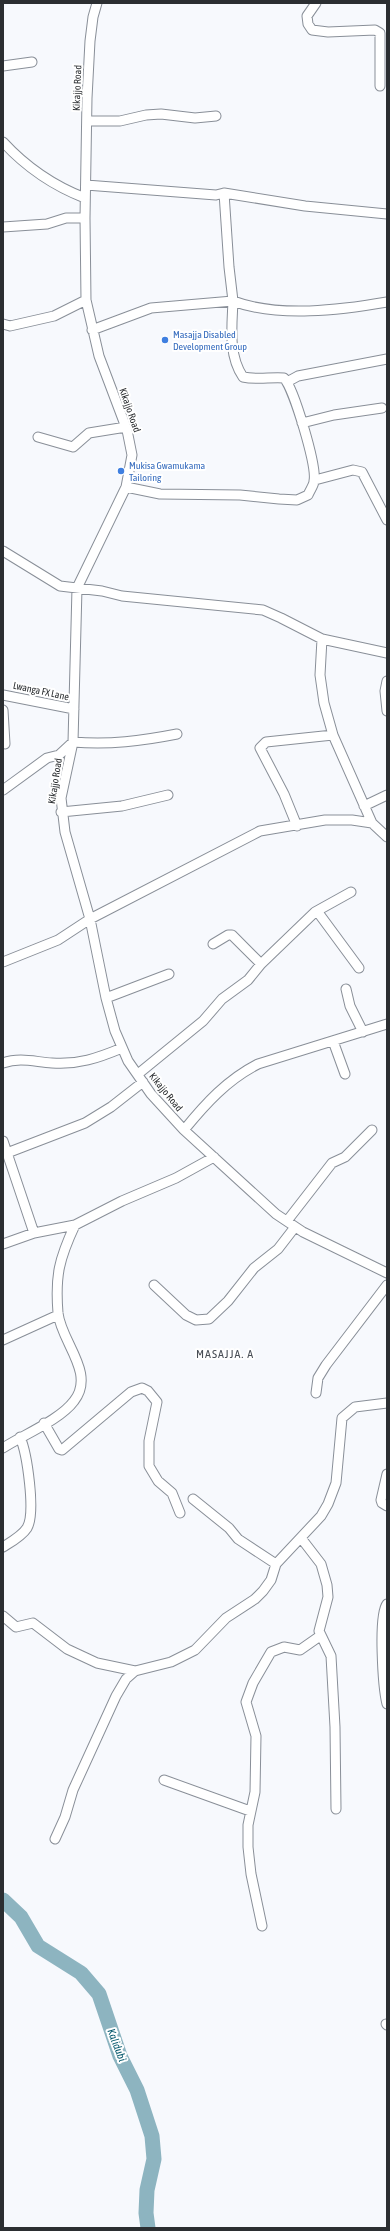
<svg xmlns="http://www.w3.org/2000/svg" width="390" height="2231" viewBox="0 0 390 2231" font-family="'Asap Condensed',sans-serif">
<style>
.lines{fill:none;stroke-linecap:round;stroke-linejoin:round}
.river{stroke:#8db4c0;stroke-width:15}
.street-casing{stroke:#898f98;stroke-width:11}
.street{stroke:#fff;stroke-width:9}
.shop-dot{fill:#3f7fe0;stroke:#fff;stroke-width:1.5}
.labels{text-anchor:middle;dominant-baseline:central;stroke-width:4;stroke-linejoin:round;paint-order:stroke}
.street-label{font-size:10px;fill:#2b2e31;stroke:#fff}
.shop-label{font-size:10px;fill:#366cbe;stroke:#fff;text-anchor:start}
.water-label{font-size:11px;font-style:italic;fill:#04576b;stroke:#fff}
.quarter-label{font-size:12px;letter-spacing:1px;fill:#494e56;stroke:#fff}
</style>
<rect width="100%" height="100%" fill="#f7f9fd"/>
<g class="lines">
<path class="river" d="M3,1900L21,1917L38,1946L81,1973L99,1994L120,2056L137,2090L152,2136L154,2159L147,2190L146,2213L148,2228"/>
<g class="street-casing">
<path id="street" d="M97,3L93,17L90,41L87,98L85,218L86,300L99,356L127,430L132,455L126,487L77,588L73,742L61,798L65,832L90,919L106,998L115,1031L128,1061L151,1094L184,1130L276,1214L303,1232L387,1273
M316,3L307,16L308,24L312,30L328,32L375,30L380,33V86
M3,66L32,62
M87,121H120L146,115L161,114L195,118L216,116
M3,142C26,167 54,186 85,198
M86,185L216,195L224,193L229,267L233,301C278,318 341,310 387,302
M224,193L305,206L387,214
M3,227L47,224L66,218H85
M3,324L10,326L54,316L86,300
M92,330L151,308L233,301C232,326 228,355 243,377C257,380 270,377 284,378C294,389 317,466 314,481C314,485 310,490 308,495L297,500L279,499L240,495L160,494L126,487
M287,382L298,376L387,359
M302,423L334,415L382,408
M38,437L73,447L89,433L126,427
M315,480L353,470L362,472L387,520
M3,551L60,586L102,591L122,596L263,610L281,618L322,639L387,653
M322,639L320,675L324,703L333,735L372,823L387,837
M387,681L385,691L387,711
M3,695L74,709
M3,710L5,744
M3,790L47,758L59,755L73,742C110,745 141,741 177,734
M364,806L387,795
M61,812L122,806L168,795
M297,826L284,794L260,748L266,742L333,735
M317,911L359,968
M213,944L228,935H232L261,964
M3,962L58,940L90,919L260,831L325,820H352L372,823
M346,989L350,1006L363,1032
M106,998L169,974
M333,1041L345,1074
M3,1063C20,1057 35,1062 52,1063C78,1065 98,1058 122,1048
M138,1074L203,1021L222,999L248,980L261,964L315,912L351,892
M184,1130C206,1103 227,1080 258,1064L387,1024
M3,1141L34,1233
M7,1153L85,1123L111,1107L143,1082
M287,1221L332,1163L345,1157L372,1130
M3,1244L34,1233L75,1225L122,1201L176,1178L214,1157
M154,1285L186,1315L196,1320L209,1319L228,1301L254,1268L278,1249L295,1227
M3,1340L58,1315
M316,1393L318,1378L326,1365L387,1285
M44,1423L59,1449L62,1450L131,1392L142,1388L148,1391L157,1402L149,1441V1466L158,1481L172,1493L180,1513
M3,1448C23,1435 60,1420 74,1401C96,1373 61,1342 58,1313C55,1276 59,1259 75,1225
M387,1474L381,1500L382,1503L387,1506
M193,1499L229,1528L238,1539L276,1564
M301,1538L321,1564L327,1585L328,1597L319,1631L331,1656L335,1727L336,1809
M3,1547C11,1542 22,1536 27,1528C36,1513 27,1453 20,1437
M387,1604C378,1615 383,1688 387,1704
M3,1616L16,1627L33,1623L67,1649L97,1663L135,1671
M164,1780L250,1811
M55,1839L65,1817L73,1790L116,1696L126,1679L135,1671L171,1662L195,1650L226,1618L255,1599L263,1591L271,1580L276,1564L321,1516L328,1504L336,1483L342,1418L355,1407L387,1403
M262,1926L251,1874L248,1847V1825L255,1792L256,1736L246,1702L253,1683L271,1652L284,1647L300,1650L320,1636
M386,2024L387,2025"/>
</g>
<use href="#street" class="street"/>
</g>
<g class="shop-dot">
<circle cx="165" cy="340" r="4"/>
<circle cx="121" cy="471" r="4"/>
</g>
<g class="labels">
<g class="street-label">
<text transform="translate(77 88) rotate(-88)">Kikajjo Road</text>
<text transform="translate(130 410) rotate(71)">Kikajjo Road</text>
<text transform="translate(41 691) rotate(12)">Lwanga FX Lane</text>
<text transform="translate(55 781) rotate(-81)">Kikajjo Road</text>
<text transform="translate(166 1092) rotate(51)">Kikajjo Road</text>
</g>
<g class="shop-label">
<text x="173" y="334">Masajja Disabled<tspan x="173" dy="12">Development Group</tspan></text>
<text x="129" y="465">Mukisa Gwamukama<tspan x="129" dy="12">Tailoring</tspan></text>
</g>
<g class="water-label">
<text transform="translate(117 2045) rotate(69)">Kalidubi</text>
</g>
<g class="quarter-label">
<text x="225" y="1354">MASAJJA. A</text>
</g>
</g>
<rect width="390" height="2231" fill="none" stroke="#2b2e31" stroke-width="8"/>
</svg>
